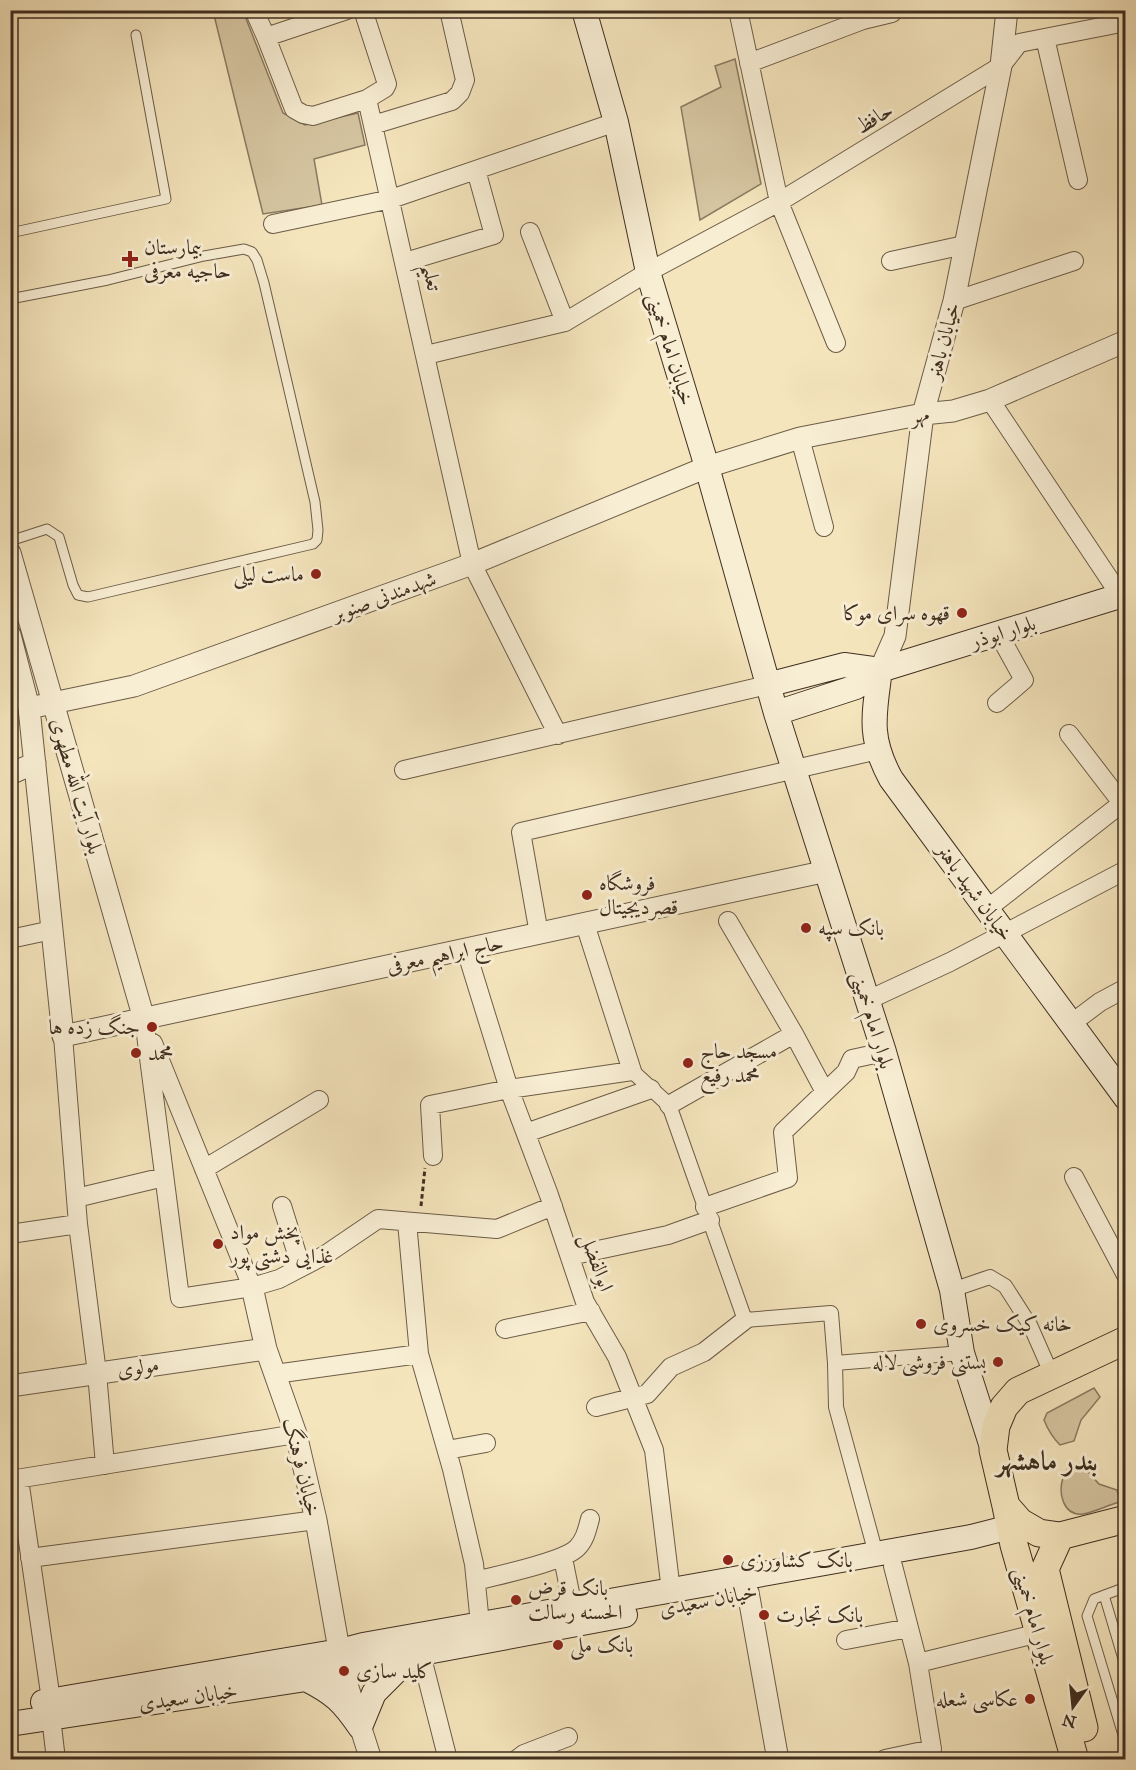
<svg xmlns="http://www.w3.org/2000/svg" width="1136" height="1770" viewBox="0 0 1136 1770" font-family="'IM FELL Great Primer',Amiri,serif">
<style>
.green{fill:#d6c6a2;stroke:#8a7a61;stroke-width:1.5}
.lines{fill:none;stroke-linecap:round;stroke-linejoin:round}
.service-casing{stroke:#6c5c47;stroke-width:11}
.pedestrian-casing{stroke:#6c5c47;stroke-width:16}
.minor-casing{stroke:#6c5c47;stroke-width:20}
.tertiary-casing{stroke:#6c5c47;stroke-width:23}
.secondary-casing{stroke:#3f2e20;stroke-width:26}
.primary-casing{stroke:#3f2e20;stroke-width:29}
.path{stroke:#3f2e20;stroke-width:3;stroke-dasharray:4.5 3;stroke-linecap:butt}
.service{stroke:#f8eed4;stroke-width:9}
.pedestrian{stroke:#f8eed4;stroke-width:14}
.minor{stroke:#f8eed4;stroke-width:18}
.tertiary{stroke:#f8eed4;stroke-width:21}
.secondary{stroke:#f8eed4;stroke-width:24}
.primary{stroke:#f5e5bd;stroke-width:27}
.poi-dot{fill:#8f2418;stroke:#f8eed4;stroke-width:2}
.labels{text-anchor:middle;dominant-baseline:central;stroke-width:6;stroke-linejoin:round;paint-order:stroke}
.street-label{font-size:21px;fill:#3f2e20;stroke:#f8eed4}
.poi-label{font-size:21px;fill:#3f2e20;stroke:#f8eed4;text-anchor:start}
.district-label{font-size:27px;font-weight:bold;fill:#3f2e20;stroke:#f8eed4}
</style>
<rect width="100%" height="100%" fill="#f5e5bd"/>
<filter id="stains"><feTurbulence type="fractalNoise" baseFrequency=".00333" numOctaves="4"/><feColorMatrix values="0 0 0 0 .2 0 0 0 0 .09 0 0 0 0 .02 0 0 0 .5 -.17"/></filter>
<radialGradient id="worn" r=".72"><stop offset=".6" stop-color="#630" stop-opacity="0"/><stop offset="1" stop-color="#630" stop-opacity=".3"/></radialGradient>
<path class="green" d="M213,11H243L283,113L305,125L358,113L365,145L314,159L322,205L263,214Z
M735,59L761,184L700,220L681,107L721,87L715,66Z
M1094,1388L1100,1397L1081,1420L1074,1441L1060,1445C1052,1437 1048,1430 1044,1420L1047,1413Z
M1081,1464L1099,1484L1117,1490L1120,1502C1108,1505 1095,1512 1083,1514C1063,1516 1058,1493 1063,1478C1064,1474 1067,1470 1070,1465Z"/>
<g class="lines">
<g class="service-casing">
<path id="service" d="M10,233L166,199L136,35
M10,299L108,280L204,256L244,249L252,252L257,260L264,283L315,502L318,530L317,540L313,544L88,597L78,595L73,585L59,537L47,529L10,541
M1122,1522L1126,1540
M1126,1587L1094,1599L1087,1616L1126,1745
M1104,1595L1126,1669"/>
</g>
<g class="pedestrian-casing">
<path id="pedestrian" d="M632,1071L669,1105L745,1320L831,1313L835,1363
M952,1290L990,1277L1005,1286L1030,1325L1052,1375
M876,1554L836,1407L835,1363L962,1353"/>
</g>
<g class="minor-casing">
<path id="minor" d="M254,10L266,37L294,109L303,114L313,116L367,99
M363,10L387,84L385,88L367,99L472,564L558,735
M738,10L779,202L836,343
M266,37L347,10
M1045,38L1078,180
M749,63L863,20L892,13
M373,125L452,101L460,93L465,80L449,10
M273,224L391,199L616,122
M530,232L565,322
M891,261L964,245
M405,262L494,235L476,170
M954,301L1074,261
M426,355L565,322L648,272L779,202L1001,66L1019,43L1126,22
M990,400L1120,595
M800,438L824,527
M997,703L1024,680L998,633
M1069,734L1122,803
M404,770L767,685
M987,909L1126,800
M728,921L794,1034
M539,934L521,832L878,750
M10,939L52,930
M466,950L509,1089L549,1195L585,1302L617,1357L654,1450L671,1591
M866,1001L950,962L1126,870
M144,1019L180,1298L252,1287L279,1279L325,1255L378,1219L497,1229L553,1206
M1072,1023L1100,1002L1126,988
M63,1036L78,1224L97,1373L105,1465
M153,1043L252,1287
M669,1105L794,1034L825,1092
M526,1133L651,1089
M433,1156L430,1105L509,1089L632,1071L585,924
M204,1169L319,1100
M1074,1177L1126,1275
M76,1198L164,1177
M282,1206L301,1267
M705,1207L788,1178L783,1132L846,1072L852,1059L884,1052
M407,1222L419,1354L452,1469L474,1564L480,1624
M10,1234L78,1224
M570,1256L668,1235L710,1220
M505,1329L591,1311
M275,1374L419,1354
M596,1407L647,1394L671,1367L704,1352L745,1320
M447,1450L486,1443
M19,1479L51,1700
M10,1480L296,1434
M30,1558L316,1520
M563,1558L573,1608
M476,1581C498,1575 563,1562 577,1548C585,1540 587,1530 590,1519
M846,1640L909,1628
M422,1658L448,1760
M918,1663L1039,1633
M51,1717L56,1760
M885,1759L932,1749L918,1663L893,1566
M516,1760L524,1754L568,1737"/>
</g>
<g class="tertiary-casing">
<path id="tertiary" d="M10,553L144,1019
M10,635L29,708L63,1036L827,871
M880,670L895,636L923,414L954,301L1001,66L1007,10
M29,708L134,686L472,564L707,467L800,438L923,414L953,411L990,400L1126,341
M10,774L35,763
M252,1287L266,1349L296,1434L316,1520L343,1672L371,1760
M10,1386L266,1349
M748,1592L778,1760"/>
</g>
<g class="secondary-casing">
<path id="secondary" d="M584,10L616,122L648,272L707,467L776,713L884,1052L952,1290L962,1353L993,1450
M880,670C874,715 868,737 891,779L1126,1098
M767,685L844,665L880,670
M776,713L856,687L880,670L1126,594
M419,1636L426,1644L427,1652L422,1658L365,1669L358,1663V1653L363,1645L971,1537L1010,1527
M427,1652L625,1615
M306,1679C334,1693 343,1702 360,1727
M43,1702L340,1651L363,1645
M10,1724L306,1679L365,1669
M360,1727L374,1693L405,1662"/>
</g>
<g class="primary-casing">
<path id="primary" d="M1126,1340L1018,1391L1004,1407L996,1426L993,1450L1006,1506L1020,1522L1039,1533L1060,1536L1126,1519
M1006,1506L1014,1545L1075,1760
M1060,1536L1045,1569L1084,1728"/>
</g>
<path class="path" d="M421,1206L425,1168"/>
<use href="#service" class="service"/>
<use href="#pedestrian" class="pedestrian"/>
<use href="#minor" class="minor"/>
<use href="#tertiary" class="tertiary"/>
<use href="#secondary" class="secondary"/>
<use href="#primary" class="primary"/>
</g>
<g class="poi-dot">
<path d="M127 250h6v6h6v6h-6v6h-6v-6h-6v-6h6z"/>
<circle cx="316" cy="574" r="6"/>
<circle cx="962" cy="613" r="6"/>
<circle cx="587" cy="895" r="6"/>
<circle cx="806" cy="928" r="6"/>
<circle cx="152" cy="1027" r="6"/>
<circle cx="136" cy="1053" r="6"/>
<circle cx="688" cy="1063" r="6"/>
<circle cx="218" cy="1244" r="6"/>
<circle cx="921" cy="1324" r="6"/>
<circle cx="998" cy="1362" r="6"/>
<circle cx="728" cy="1560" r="6"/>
<circle cx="516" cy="1600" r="6"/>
<circle cx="764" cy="1615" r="6"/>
<circle cx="558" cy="1645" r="6"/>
<circle cx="344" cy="1671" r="6"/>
<circle cx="1030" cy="1699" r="6"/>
</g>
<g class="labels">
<g class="street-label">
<text transform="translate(874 118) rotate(-32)">حافظ</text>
<text transform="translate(432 277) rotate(78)">تعلیم</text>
<text transform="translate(943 341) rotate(-75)">خیابان باهنر</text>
<text transform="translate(671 349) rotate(73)">خیابان امام خمینی</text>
<text transform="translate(920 415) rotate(-9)">مهر</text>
<text transform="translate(384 596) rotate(-20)">شهدمندنی صنوبر</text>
<text transform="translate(1003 632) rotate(-17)">بلوار ابوذر</text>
<text transform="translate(77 786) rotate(74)">بلوار آیت الله مطهری</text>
<text transform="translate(975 892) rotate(54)">خیابان شهید باهنر</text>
<text transform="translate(445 954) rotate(-12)">حاج ابراهیم معرفی</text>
<text transform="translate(873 1020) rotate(73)">بلوار امام خمینی</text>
<text transform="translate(597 1262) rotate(70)">ابوالفضل</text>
<text transform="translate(138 1367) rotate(-8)">مولوی</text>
<text transform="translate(302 1467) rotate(76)">خیابان فرهنگ</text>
<text transform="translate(708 1600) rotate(-11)">خیابان سعیدی</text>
<text transform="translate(1034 1616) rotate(74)">بلوار امام خمینی</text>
<text transform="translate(188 1697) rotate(-8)">خیابان سعیدی</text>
</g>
<g class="poi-label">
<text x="144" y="247">بیمارستان<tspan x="144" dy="24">حاجیه معرفی</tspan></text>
<text x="304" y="574" text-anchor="end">ماست لیلی</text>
<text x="950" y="613" text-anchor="end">قهوه سرای موکا</text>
<text x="599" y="883">فروشگاه<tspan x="599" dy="24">قصردیجیتال</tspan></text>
<text x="818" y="928">بانک سپه</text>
<text x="140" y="1027" text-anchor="end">جنگ زده ها</text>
<text x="700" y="1051">مسجد حاج<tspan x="700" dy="24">محمد رفیع</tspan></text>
<text x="148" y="1053">محمد</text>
<text x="230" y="1232">پخش مواد<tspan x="230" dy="24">غذایی دشتی پور</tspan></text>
<text x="933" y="1324">خانه کیک خسروی</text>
<text x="986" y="1362" text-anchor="end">بستنی فروشی لاله</text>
<text x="740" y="1560">بانک کشاورزی</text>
<text x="528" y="1588">بانک قرض<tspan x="528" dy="24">الحسنه رسالت</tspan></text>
<text x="776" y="1615">بانک تجارت</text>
<text x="570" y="1645">بانک ملی</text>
<text x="356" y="1671">کلید سازی</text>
<text x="1018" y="1699" text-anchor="end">عکاسی شعله</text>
</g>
<g class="district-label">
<text x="1047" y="1460">بندر ماهشهر</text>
</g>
</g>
<rect width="1136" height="1770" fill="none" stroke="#f5e5bd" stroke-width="36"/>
<rect x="12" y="12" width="1112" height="1746" fill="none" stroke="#3f2e20" stroke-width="3"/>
<rect x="18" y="18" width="1100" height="1734" fill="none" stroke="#3f2e20" stroke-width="1.5"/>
<g transform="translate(1073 1707) rotate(195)" stroke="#f8eed4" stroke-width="4.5" paint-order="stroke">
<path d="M0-4.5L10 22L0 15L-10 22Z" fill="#3f2e20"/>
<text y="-9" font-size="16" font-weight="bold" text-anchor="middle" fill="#3f2e20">N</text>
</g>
<rect width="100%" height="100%" filter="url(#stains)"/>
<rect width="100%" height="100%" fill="url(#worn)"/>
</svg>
